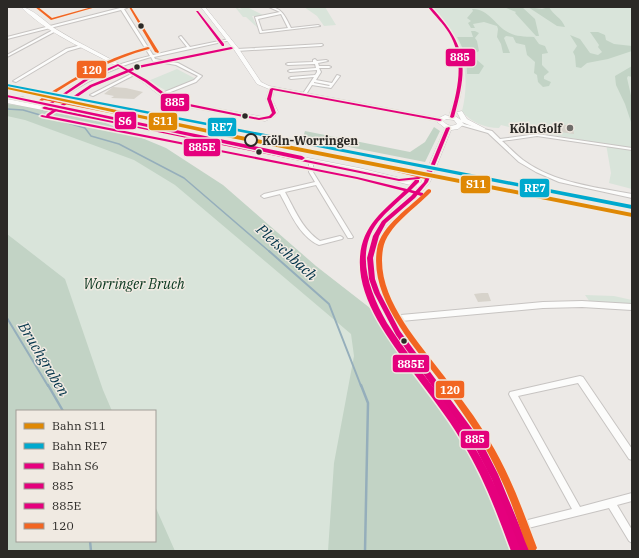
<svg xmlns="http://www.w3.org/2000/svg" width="639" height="558" viewBox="0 0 639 558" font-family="'IBM Plex Serif',serif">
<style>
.green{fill:#d9e4da;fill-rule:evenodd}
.forest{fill:#c2d3c5}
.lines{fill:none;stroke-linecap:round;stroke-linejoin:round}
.stream-far2{stroke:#95aebb;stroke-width:1.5}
.stream-far1{stroke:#95aebb;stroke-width:2}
.stream{stroke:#95aebb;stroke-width:2.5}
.building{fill:#d7d3cb}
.street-tunnel{stroke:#c5c3c0;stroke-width:4;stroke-dasharray:4 2;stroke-linecap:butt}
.street-casing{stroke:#c7c4c2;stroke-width:2}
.secondary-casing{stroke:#c7c4c2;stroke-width:1}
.street{fill:#fcfcfb;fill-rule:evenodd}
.secondary{fill:#fcfcfb;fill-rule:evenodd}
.bus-1-casing{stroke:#f0eae2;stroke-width:3}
.bus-2-casing{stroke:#f0eae2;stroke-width:3}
.bus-3-casing{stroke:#f0eae2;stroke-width:3}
.bus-1{fill:#e3007b;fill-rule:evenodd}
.bus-2{fill:#e5007d;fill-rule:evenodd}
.bus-3{fill:#f26522;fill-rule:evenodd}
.rail-1-casing{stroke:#f0eae2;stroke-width:3}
.rail-2-casing{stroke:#f0eae2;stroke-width:3}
.rail-3-casing{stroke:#f0eae2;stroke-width:3}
.rail-1{fill:#df8804;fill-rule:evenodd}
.rail-2{fill:#00a9ce;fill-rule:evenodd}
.rail-3{fill:#e6007e;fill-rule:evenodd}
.bus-dot{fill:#2b2926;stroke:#f0eae2;stroke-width:1.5}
.poi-dot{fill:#6f6c69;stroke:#f0eae2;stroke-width:1.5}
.stop-dot{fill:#f0eae2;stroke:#2b2926;stroke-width:2}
.labels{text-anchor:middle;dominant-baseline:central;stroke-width:3;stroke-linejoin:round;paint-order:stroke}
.far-poi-label{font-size:12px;font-weight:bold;fill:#2b2926;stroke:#f0eae2;text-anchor:end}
.far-stop-label{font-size:12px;font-weight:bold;fill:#2b2926;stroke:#f0eae2;text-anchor:start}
.park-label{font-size:14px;font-style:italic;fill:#0a361e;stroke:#f0eae2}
.water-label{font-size:15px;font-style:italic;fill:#003248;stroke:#f0eae2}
.line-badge{stroke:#f0eae2;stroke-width:1.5}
.badge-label{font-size:11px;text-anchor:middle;font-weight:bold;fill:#fff}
</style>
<rect width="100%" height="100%" fill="#ece9e6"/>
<path class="green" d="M235,7L242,10L239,7H247L265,16H252L258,28L246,17H243Z
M304,7H325L336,25L324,26L317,16Z
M431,7H632V189L609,183L611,173L606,144L513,128L501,125L499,128C485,128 470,122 462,111C472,72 461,33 431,7Z
M177,69L196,79L167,91L148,81Z
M7,103L81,117L373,312L355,551H7ZM17,411H155V541H17Z
M585,295L614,296L632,300V306L590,302Z"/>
<path class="forest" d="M504,7H522L535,19L539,36H536L515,13L516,12Z
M528,7L542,9L549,7C553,15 562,18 565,27L557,26Z
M472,9C487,8 495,24 506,31C516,37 523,36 534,37L539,44L545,46L548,53L542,54V65L549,72L544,76V79L551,82L549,86L543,87L538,82L537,75L534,73L535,62L527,55L525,45L516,43L513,37L506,36L504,38L510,53H503L501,44L497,37L498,29L497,26L484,22L473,24L475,28H471L468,23L471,21L467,18L473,11Z
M471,31H475L479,33L475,38L477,41L479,51L476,53L477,60L484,66L479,74H467C467,60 464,49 457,37H473Z
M590,32H598L605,35L606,40L614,44L632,46V51L608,59L587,63L581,68L576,67L575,56L573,52L577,46L570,35L580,39L590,53L598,55L602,52L598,47L599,45Z
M632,66V77L628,76L627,78L632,100V125L625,104L616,85L615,76Z
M7,104L44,109L106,123L166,148L223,185L316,266L379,315L456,423L475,455L493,493L513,551H328L334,463L354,356L351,334L175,185L134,160L25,120L7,116Z
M434,127L440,131L425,162L303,138L305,131L410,152L425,142Z
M7,234L65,279L103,390L112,411H17V541H155V506L175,551H7Z"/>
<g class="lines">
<path class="stream-far2" d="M7,109L23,110L85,128L91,136L119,144L184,178L270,252"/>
<path class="stream-far1" d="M269,251L329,304L361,386
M7,318L48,386"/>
<path class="stream" d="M48,385L63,411
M361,385L368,403L365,551
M90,541L91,551"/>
</g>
<path class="building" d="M113,87L126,88L143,92L134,99L111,98L114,96L104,94Z
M552,123L573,126L574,134L553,131Z
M482,293H488L491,301L478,302L474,294Z"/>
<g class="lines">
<path class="street-tunnel" d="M56,100L66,93"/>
<g class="street-casing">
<path id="street" d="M120,7H129L124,9L153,55L187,47L179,37L181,36L190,47L229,39L231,40L154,57L155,59L178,63L202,76L196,82L163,95H162V93L194,80L198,76L176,65L153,61L151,57C121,65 94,77 67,94L64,93C87,74 121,63 150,56L121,10L7,39V37L120,8Z
M269,7C282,7 286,18 291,28L318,25L320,26L260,33L255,17L280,12ZM281,14L288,28L262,31L258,19Z
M53,30L56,31L7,57V55Z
M322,44L323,45L321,46L237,51L235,50L237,49Z
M81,45H82V47L68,51L16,82L13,81L66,49Z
M315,59L317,61L326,60L328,61L318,63L319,66H329L331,67L329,68H319L321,72L316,80L332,83L337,75L340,76L331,88L312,85L305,96H303L302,95L314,77L291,79L289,78L291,77L315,75L317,72V70L290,72L288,71L290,70L316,68L315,64L288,65L286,64L288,63L313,62V60ZM314,82L330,85L329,86L314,83Z
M133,73L136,74L93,96L90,95Z
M7,97H22L24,98L22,99H7Z
M55,99L58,100L45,109H43V107Z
M460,123L492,131L500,139L537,134L632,148V150L537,136L502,141C509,147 516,155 523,160C554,183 595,187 632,194V198L559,182L536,172L519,162L488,133L460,125Z
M309,160H313V172L353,237L352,238H348L316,185L285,192C295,210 302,229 320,241L340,236L342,237L343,238L342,239L319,245C299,236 290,212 280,194L264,198L261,196L264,194L315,182L309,172Z
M582,301L632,304V310L582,307L543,308L390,322L388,321L387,319L388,317L390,316L543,302Z
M580,376L583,377L632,449V460L629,459L578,383L518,396L580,507L632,493V501L617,505L632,530V543L629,541L609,508L516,531L513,530L512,527L513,524L516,523L572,509L510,396L509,394L510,392Z"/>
</g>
<g class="secondary-casing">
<path id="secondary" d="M21,7C30,7 46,22 54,28C81,45 111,58 139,75C153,83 165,96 180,102L264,117L270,115L272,112L266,99L269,89L257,84L235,51L201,7H205L239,49L261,82L269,86L439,118L445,115L449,116C458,88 466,56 448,31C442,22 434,15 427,7H431C468,43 469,68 455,116L461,120L457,112L462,111L467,119L486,129L481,130L462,122L464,124L458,129L451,130L430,182L416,199L387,224L380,236L374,258L376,279L382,293L402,330L482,440L499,473L532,551H518L490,481L474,448L394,336L372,293L368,279L366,258L372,236L381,220L410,195L418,187L359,172L7,103V99L359,168L421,183L445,128L436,121L274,90L272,99L278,112L274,117L265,121L176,105C160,98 146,83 131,74C94,52 51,37 21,7ZM446,119L454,120L457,124C452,127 447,126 443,121Z"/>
</g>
<use href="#street" class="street"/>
<use href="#secondary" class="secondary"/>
<g class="bus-1-casing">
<path id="bus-1" d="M428,7H431C468,47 468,66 454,117L452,118L450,117C458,89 465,60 449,33C443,23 435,16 428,7Z
M118,64L147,80L175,101L259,118L269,116L272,113L267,99L270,89L272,88L440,119L442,120L440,121L273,90L271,99L276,113L271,118L259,120L173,103L145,82L118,66L88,80L47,107L399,179L418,177L429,169L446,128L449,127L450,128L428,182L415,198L386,223L379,236L373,258L375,279L380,293L400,331L481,441L498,474L530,551H520L492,480L475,447L396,335L374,293L369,279L367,258L373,236L382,221L411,196L424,182L426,175L419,179L399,181L44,109L42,108L86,78Z"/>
</g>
<g class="bus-2-casing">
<path id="bus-2" d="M196,11H198L224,44V46H222Z
M231,47L233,48L232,49L139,68L92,87L49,116L357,177L407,189L415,180H419V182L411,190L423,193V195L421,196L409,192C398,202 387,211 378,222C354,253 370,293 387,323C417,369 454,410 481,458C498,488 509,520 521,551H511C497,513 483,475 461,440C447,416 429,394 412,371C389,339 357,299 360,257C362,226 383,211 404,191L357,179L42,117L40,116L42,115L46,116L47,114L90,85L137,66Z"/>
</g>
<g class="bus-3-casing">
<path id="bus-3" d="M35,7H38L52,18L92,7H96L51,20Z
M129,7H131L159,52L158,53L155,52Z
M148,47L150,48L149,49C112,59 78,77 46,99L361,161L427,177V178L425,179L361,163L44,100L40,102L38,101C45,95 53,91 61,86C88,69 117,55 148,47Z
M429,189L431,190V192C416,208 387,226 383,249C375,296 418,341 444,376C460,397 476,418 489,440C510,474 523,511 537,548L535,551H529C523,538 519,524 514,511C507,491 498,472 488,453C474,428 457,405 441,382C414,346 369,298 377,249C381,225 411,207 427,190Z"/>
</g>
<use href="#bus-1" class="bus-1"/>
<use href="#bus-2" class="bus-2"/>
<use href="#bus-3" class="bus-3"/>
<g class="rail-1-casing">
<path id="rail-1" d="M7,87L231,134L632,213V217L231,138L7,89Z"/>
</g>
<g class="rail-2-casing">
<path id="rail-2" d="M7,84L632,205V209L7,86Z"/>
</g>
<g class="rail-3-casing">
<path id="rail-3" d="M7,95L302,156L305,158L302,160L7,97Z"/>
</g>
<use href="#rail-1" class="rail-1"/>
<use href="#rail-2" class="rail-2"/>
<use href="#rail-3" class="rail-3"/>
</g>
<g class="bus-dot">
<circle cx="141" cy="26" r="3.5"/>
<circle cx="137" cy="67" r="3.5"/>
<circle cx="245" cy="116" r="3.5"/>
<circle cx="259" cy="152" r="3.5"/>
<circle cx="404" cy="341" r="3.5"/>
</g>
<circle class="poi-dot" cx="570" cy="128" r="4"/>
<circle class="stop-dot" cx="251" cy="140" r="6"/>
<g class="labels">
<g class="far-poi-label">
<text x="562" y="128">KölnGolf</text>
</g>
<g class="far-stop-label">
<text x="262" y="140">Köln-Worringen</text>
</g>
<g class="park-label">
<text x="134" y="284">Worringer Bruch</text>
</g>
<g class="water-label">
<text transform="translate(287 252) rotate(42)">Pletschbach</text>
<text transform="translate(44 359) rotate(59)">Bruchgraben</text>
</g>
</g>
<g class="line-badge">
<rect x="445" y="48" width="31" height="19" rx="4" fill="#e3007b"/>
<rect x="76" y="60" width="31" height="19" rx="4" fill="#f26522"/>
<rect x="160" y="93" width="30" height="19" rx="4" fill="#e3007b"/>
<rect x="114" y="111" width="23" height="19" rx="4" fill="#e6007e"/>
<rect x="148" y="112" width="30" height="19" rx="4" fill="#df8804"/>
<rect x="207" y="117" width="30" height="20" rx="4" fill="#00a9ce"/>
<rect x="183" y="138" width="38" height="19" rx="4" fill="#e5007d"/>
<rect x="460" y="175" width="31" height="19" rx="4" fill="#df8804"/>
<rect x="519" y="178" width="31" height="20" rx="4" fill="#00a9ce"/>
<rect x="392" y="354" width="38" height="19" rx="4" fill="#e5007d"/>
<rect x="435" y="380" width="30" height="19" rx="4" fill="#f26522"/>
<rect x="460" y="430" width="30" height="19" rx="4" fill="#e3007b"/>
</g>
<g class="badge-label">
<text x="460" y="61">885</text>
<text x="92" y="74">120</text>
<text x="175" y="106">885</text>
<text x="125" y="125">S6</text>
<text x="163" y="125">S11</text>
<text x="222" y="131">RE7</text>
<text x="202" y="151">885E</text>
<text x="476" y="188">S11</text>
<text x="535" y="192">RE7</text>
<text x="411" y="368">885E</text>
<text x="450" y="394">120</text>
<text x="475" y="443">885</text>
</g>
<rect width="639" height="558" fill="none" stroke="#2b2926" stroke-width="16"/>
<rect x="16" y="410" width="140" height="132" fill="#f0eae2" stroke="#a19d97"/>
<rect x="24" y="423" width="20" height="6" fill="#df8804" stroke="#a19d97"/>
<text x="52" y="430" font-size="12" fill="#2b2926">Bahn S11</text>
<rect x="24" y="443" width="20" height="6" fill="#00a9ce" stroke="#a19d97"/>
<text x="52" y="450" font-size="12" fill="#2b2926">Bahn RE7</text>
<rect x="24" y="463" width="20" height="6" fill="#e6007e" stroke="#a19d97"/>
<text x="52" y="470" font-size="12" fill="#2b2926">Bahn S6</text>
<rect x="24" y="483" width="20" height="6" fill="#e3007b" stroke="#a19d97"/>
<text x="52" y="490" font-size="12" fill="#2b2926">885</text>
<rect x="24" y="503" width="20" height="6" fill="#e5007d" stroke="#a19d97"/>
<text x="52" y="510" font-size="12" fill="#2b2926">885E</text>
<rect x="24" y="523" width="20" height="6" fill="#f26522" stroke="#a19d97"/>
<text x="52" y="530" font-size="12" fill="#2b2926">120</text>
</svg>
